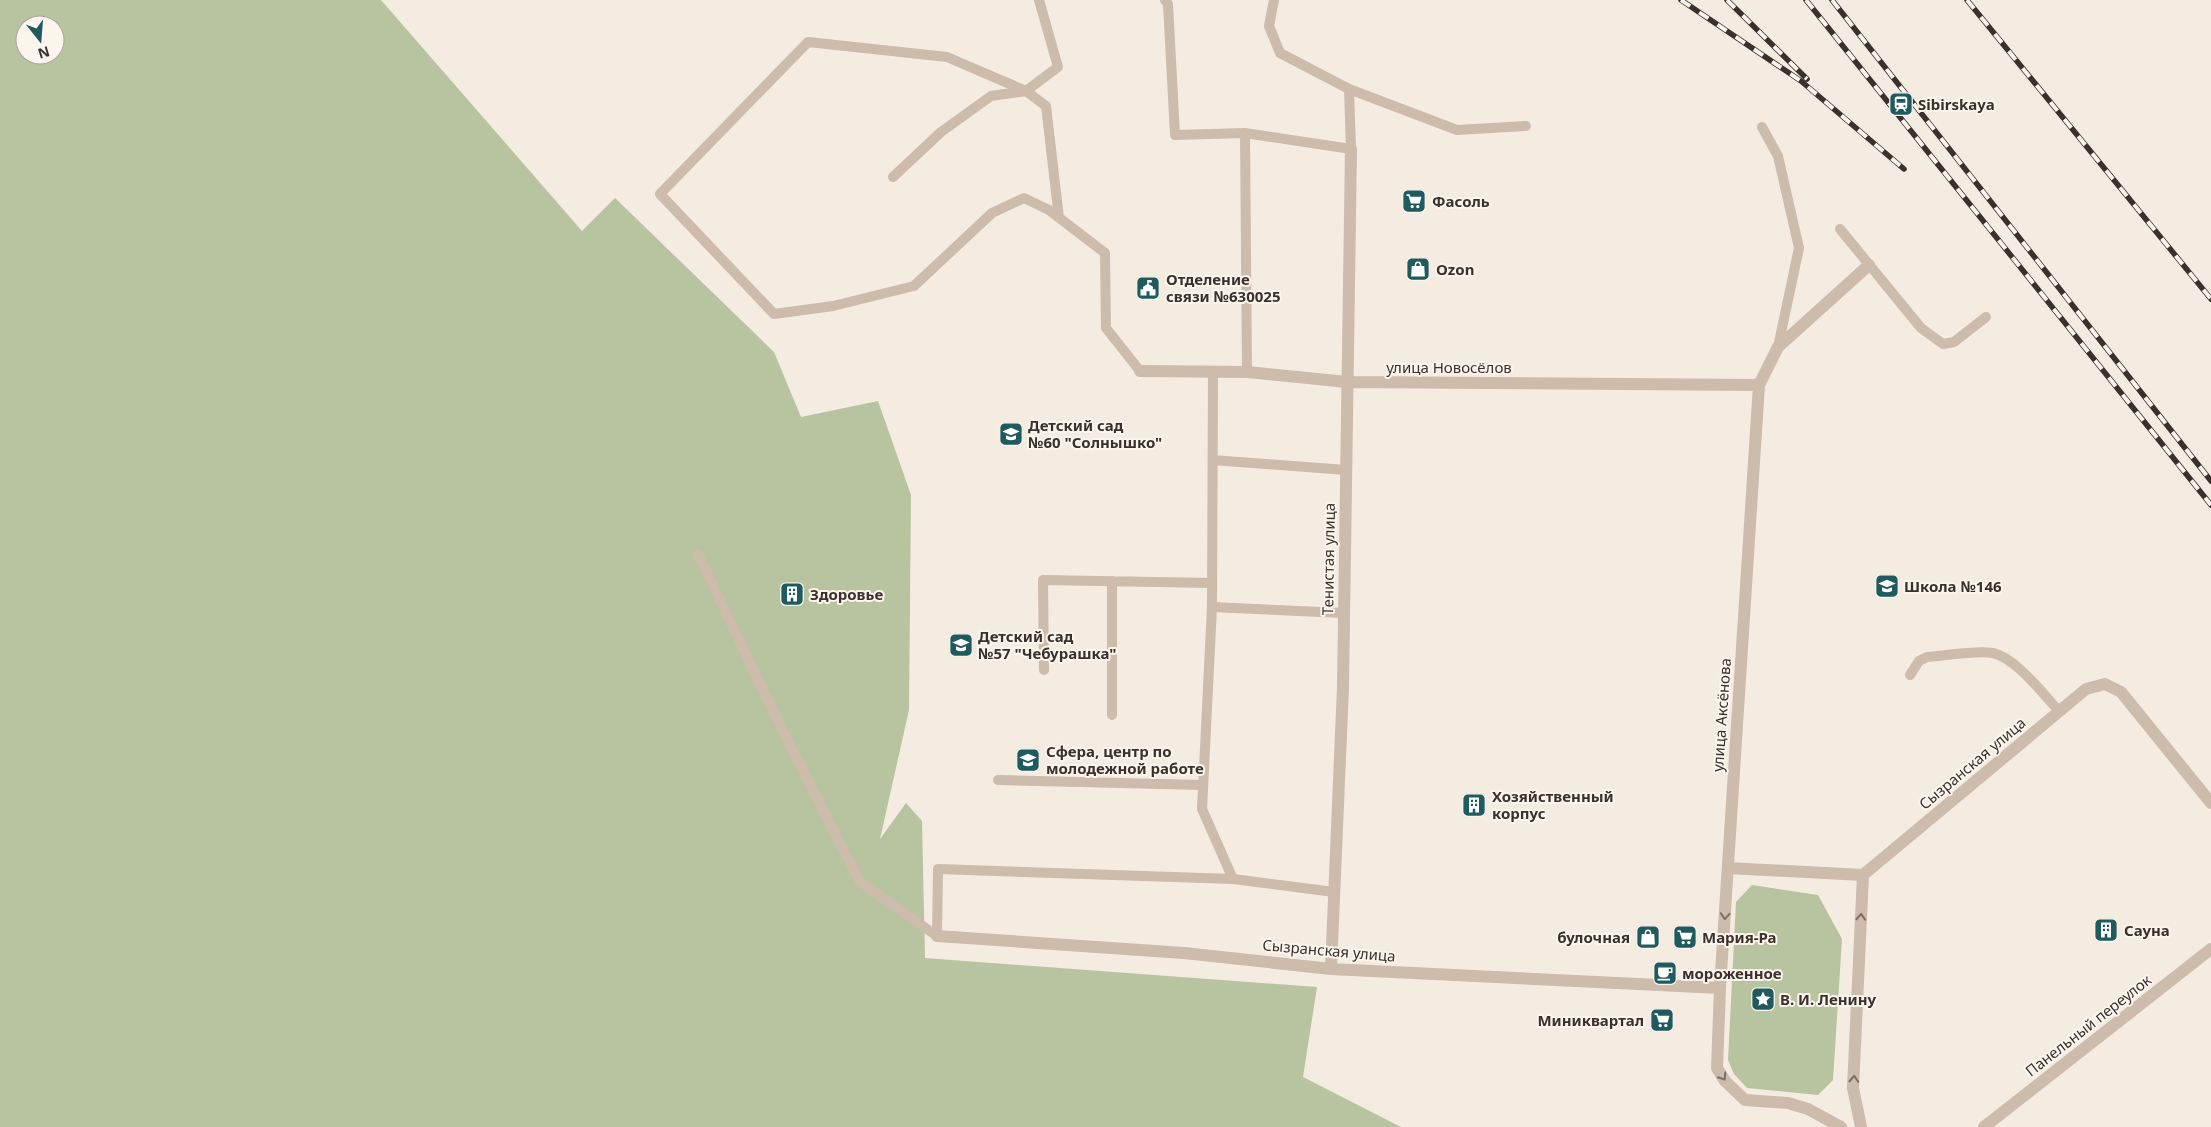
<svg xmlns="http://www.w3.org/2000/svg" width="2211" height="1127" viewBox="0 0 2211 1127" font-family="'Noto Sans',sans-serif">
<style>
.green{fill:#b8c4a0;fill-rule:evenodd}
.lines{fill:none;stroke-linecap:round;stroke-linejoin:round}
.lane{stroke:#cdbbac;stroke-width:10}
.street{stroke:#cdbbac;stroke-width:12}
.rail-casing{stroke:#3b302b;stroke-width:5.5}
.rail{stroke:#fbf5ee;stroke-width:4;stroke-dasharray:11;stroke-linecap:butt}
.oneway{stroke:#7d6f65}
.labels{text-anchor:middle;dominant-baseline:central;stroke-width:4;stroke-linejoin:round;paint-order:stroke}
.poi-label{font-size:15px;font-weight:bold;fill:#3b302b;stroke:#fbf5ee;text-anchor:start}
.street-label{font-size:15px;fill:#3b302b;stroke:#fbf5ee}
</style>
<rect width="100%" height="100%" fill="#f4ebe1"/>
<path class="green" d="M0,0H381L582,231L615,198L774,352L801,417L878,401L911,495L909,710L880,839L906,803L922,821L925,958L1317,987L1303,1077L1401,1127H0ZM25,25H55V55H25Z
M1752,885L1818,895L1842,939L1833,1080L1818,1095L1747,1088L1734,1074L1728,1060L1736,902Z"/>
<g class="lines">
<path class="lane" d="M1039,0L1058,67L1026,91L947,57L808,42L660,194L774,314L833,306L914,286L992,213L1024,198L1049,210L1105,253L1106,328L1140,371
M1165,0L1168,4L1175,135L1245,133L1351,149L1349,89
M1274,0L1269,26L1280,53L1349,89L1457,130L1526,126
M1762,127L1778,156L1799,248L1778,347
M1245,133L1247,372
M893,177L941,132L991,96L1026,91L1046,106L1059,218
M1840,229L1921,328L1943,344L1954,342L1986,317
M1213,372L1212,607L1344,613
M1213,460L1346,470
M698,554L784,734L860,882L937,936
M1112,581V715
M1212,607L1202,809L1233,879L1334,892
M1044,670L1043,580L1212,583
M1910,675L1919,661L1927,657C1944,656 1977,650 1993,653C2016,658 2043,694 2059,711
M998,780L1203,785
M937,936L938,869L1233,879"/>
<path class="street" d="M1140,371L1247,372L1347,382L1759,385
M1728,868L1863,875L1853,1088L1861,1127
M1863,875L2086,689L2105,684L2121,692L2211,803
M937,936L1184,953L1331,969L1720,988
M1331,969L1343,687L1351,149
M1841,1127L1808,1109L1788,1103L1745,1100L1725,1081L1717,1068L1720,988L1759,385L1778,347L1869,265
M1984,1127L2211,949"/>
<g class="rail-casing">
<path id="rail" d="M1681,0L1801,81L1904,169
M1727,0L1807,79
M1806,0L2211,505
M1832,0L2211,481
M1967,0L2211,299"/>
</g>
<use href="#rail" class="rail"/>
</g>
<defs><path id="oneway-chevron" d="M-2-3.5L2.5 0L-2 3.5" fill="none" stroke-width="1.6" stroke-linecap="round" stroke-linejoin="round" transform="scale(1.25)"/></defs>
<g class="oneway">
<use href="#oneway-chevron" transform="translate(1725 916) rotate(94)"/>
<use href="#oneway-chevron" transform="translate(1861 917) rotate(-87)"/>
<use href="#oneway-chevron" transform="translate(1723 1077) rotate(57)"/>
<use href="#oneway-chevron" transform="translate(1854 1079) rotate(-87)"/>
</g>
<defs>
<g id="station-square" transform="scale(1.25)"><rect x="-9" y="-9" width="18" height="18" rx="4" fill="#1f5a5e" stroke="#fbf5ee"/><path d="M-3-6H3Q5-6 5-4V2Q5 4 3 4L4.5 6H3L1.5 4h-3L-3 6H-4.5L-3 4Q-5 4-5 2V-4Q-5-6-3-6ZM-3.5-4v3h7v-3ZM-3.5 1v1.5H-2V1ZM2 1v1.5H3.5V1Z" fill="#fff"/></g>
<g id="supermarket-square" transform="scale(1.25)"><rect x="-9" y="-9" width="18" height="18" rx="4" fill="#1f5a5e" stroke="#fbf5ee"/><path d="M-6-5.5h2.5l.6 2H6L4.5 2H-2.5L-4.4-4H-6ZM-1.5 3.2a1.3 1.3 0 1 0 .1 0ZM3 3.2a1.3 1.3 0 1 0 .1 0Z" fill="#fff"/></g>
<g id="shop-square" transform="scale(1.25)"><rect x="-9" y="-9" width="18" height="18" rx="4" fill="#1f5a5e" stroke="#fbf5ee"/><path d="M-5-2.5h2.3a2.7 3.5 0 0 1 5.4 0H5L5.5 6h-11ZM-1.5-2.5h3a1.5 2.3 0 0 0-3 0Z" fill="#fff"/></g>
<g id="civic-square" transform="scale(1.25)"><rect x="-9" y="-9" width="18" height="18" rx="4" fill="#1f5a5e" stroke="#fbf5ee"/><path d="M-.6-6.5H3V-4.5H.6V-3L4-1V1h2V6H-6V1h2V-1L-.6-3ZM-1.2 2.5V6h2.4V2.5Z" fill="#fff"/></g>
<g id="school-square" transform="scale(1.25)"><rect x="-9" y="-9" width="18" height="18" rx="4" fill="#1f5a5e" stroke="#fbf5ee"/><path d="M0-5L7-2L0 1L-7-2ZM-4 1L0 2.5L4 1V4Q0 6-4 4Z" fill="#fff"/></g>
<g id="building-square" transform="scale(1.25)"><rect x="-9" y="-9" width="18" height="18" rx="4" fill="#1f5a5e" stroke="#fbf5ee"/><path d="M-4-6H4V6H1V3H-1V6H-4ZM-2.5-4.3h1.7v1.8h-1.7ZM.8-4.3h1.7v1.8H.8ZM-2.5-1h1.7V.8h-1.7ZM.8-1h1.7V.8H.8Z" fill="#fff"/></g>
<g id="cafe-square" transform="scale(1.25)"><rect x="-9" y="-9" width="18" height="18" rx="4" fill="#1f5a5e" stroke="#fbf5ee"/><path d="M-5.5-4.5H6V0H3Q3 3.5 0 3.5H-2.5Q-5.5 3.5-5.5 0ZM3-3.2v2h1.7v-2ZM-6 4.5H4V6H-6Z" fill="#fff"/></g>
<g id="sight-square" transform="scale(1.25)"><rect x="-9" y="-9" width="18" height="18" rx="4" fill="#1f5a5e" stroke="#fbf5ee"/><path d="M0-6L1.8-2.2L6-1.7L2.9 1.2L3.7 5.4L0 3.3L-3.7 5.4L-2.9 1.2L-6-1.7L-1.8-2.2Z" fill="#fff"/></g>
</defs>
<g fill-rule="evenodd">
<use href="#station-square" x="1901" y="104"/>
<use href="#supermarket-square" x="1414" y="201"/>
<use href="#shop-square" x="1418" y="269"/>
<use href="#civic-square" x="1148" y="288"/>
<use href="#school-square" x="1011" y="434"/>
<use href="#school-square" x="1887" y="586"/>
<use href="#building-square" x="792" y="594"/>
<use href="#school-square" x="961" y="645"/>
<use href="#school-square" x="1028" y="760"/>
<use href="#building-square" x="1474" y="805"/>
<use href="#building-square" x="2106" y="930"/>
<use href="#shop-square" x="1648" y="937"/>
<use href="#supermarket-square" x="1685" y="937"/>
<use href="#cafe-square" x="1665" y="973"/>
<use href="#sight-square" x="1763" y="999"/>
<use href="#supermarket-square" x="1662" y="1020"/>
</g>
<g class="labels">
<g class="poi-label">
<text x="1918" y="104">Sibirskaya</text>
<text x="1432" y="201">Фасоль</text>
<text x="1436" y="269">Ozon</text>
<text x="1166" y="279">Отделение<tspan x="1166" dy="17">связи №630025</tspan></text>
<text x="1028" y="425">Детский сад<tspan x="1028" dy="17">№60 "Солнышко"</tspan></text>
<text x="1904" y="586">Школа №146</text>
<text x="810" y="594">Здоровье</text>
<text x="978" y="636">Детский сад<tspan x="978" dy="17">№57 "Чебурашка"</tspan></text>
<text x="1046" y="751">Сфера, центр по<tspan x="1046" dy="17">молодежной работе</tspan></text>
<text x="1492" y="796">Хозяйственный<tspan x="1492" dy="17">корпус</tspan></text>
<text x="2124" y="930">Сауна</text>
<text x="1630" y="937" text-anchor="end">булочная</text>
<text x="1702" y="937">Мария-Ра</text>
<text x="1682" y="973">мороженное</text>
<text x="1780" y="999">В. И. Ленину</text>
<text x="1644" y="1020" text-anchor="end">Миниквартал</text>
</g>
<g class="street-label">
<text x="1449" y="367">улица Новосёлов</text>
<text transform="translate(1328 559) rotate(-89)">Тенистая улица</text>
<text transform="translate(1721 715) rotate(-86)">улица Аксёнова</text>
<text transform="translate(1972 763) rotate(-40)">Сызранская улица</text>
<text transform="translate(1329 950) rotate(5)">Сызранская улица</text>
<text transform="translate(2088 1025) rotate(-38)">Панельный переулок</text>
</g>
</g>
<g transform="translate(40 40) rotate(163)"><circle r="24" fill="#fbf5ee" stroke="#aea6a0"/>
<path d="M0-4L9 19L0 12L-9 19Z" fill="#1f5a5e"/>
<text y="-8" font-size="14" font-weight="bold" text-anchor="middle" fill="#3b302b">N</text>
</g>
</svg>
